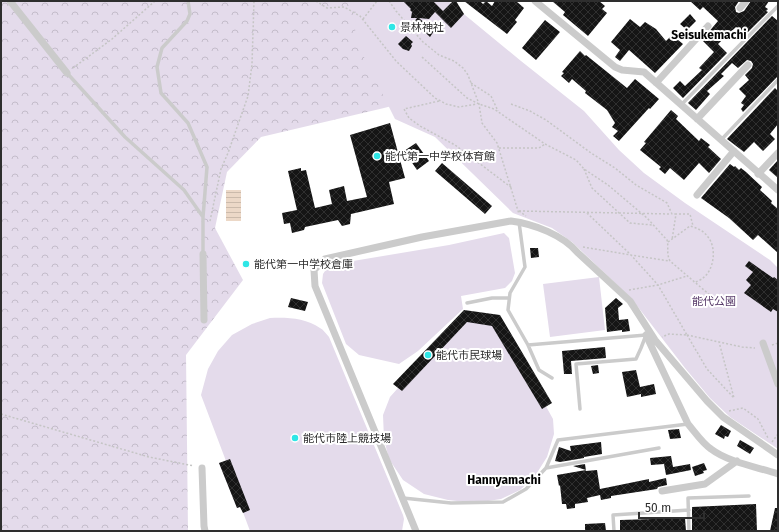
<svg xmlns="http://www.w3.org/2000/svg" width="779" height="532" viewBox="0 0 779 532" font-family="'Fira Sans','Noto Sans JP',sans-serif">
<style>
.forest{fill:url(#forest-crowns)}
.green{fill:#e4dbeb}
.water{fill:url(#water-rules)}
.building{fill:url(#building-cross-hatch)}
.lines{fill:none;stroke-linecap:round;stroke-linejoin:round}
.path{stroke:#c5c5c5;stroke-width:1.5;stroke-dasharray:2 2;stroke-linecap:butt}
.service{stroke:#cbcbcb;stroke-width:3.5}
.minor{stroke:#cbcbcb;stroke-width:7}
.poi-dot{fill:#2ee6e6;stroke:#fff;stroke-width:1.5}
.labels{text-anchor:middle;dominant-baseline:central;stroke-width:4;stroke-linejoin:round;paint-order:stroke}
.poi-label{font-size:11px;fill:#2e2e2e;stroke:#fff;text-anchor:start}
.park-label{font-size:11px;fill:#583b6a;stroke:#fff}
.neighbourhood-label{font-size:12px;font-weight:bold;fill:#000;stroke:#fff}
</style>
<defs>
<pattern id="forest-crowns" width="20" height="18" patternUnits="userSpaceOnUse"><rect width="20" height="18" fill="#e4dbeb"/><path d="M2 6a3 3 0 1 1 6 0M12 15a3 3 0 1 1 6 0" fill="none" stroke="#c4bcca"/></pattern>
<pattern id="water-rules" width="6" height="5" patternUnits="userSpaceOnUse"><rect width="6" height="5" fill="#ecd8c7"/><path d="M0 2.5h6" fill="none" stroke="#cbbaab"/></pattern>
<pattern id="building-cross-hatch" width="8" height="8" patternUnits="userSpaceOnUse"><rect width="8" height="8" fill="#151515"/><path d="M0 0l8 8M0 8l8-8" fill="none" stroke="#2f2f2f"/></pattern>
</defs>
<rect width="100%" height="100%" fill="#fff"/>
<path class="forest" d="M1,1H437L423,98L384,108L261,137L227,172L215,228L243,280L186,355L188,531H1Z"/>
<path class="green" d="M356,1H448L521,61L584,111L619,150L644,173L685,203L770,260L778,268V449L730,417L710,398L685,368L631,298L572,242L552,228L513,213L435,137L395,119L355,39Z
M504,233L509,238L515,273L512,281L505,288L461,296L463,309L418,351L399,364L359,355L346,344L322,283L323,274L329,265L449,245Z
M599,277L605,330L550,337L543,284Z
M463,315L498,320L553,419L554,434L547,457L535,476L520,490L501,499L475,503L448,500L424,494L403,480L389,459L384,439L383,415L390,397Z
M270,318C286,317 306,318 320,328C324,330 326,334 329,337L403,515L404,519L402,531H250L241,507L237,508L219,463L226,461L201,395L208,369L218,351L232,335L252,324Z"/>
<path class="water" d="M226,190H241V221H226Z"/>
<path class="building" d="M403,1H433L443,11L453,1H456L464,14L451,28L435,12L429,19L419,18L434,31L430,37L414,22L417,18H411L412,12L410,10L411,9Z
M464,1H480L483,4L486,1L492,6L495,1H516L524,8L515,20L517,22L507,34Z
M552,1H599L605,6L602,9L607,13L588,36L563,15L565,12Z
M690,1H739L735,7L736,12L739,13L744,11L751,1H769L765,7L768,9L766,11L768,12L745,35L736,27L718,44L727,53L683,98L673,88L680,81L685,86L702,70L699,68L714,52L702,40L718,21L703,7L700,10Z
M690,14L696,21L687,30L680,24Z
M772,16L778,21V76L743,112L741,109L744,105L741,103L746,96L739,89L749,80L745,75L752,68L753,64L751,61L747,60L738,68L732,63L721,74L724,76L707,91L710,94L696,110L688,103Z
M630,19L640,27L645,22L656,29L666,41L672,35L683,44L655,73L629,50L620,61L615,57L620,50L611,42Z
M545,20L560,32L536,60L522,48Z
M406,36L413,42L411,44L412,46L409,51L403,49L398,44Z
M580,51L585,56L586,55L627,88L635,79L659,99L650,109L649,108L619,141L613,136L618,131L612,127L615,123L607,110L585,93L586,91L572,79L569,83L561,76L564,73L562,72Z
M775,88L778,91V124L770,134L775,139L763,151L754,142L744,152L727,139Z
M671,110L678,116L676,119L699,141L701,138L710,145L708,147L721,159L709,173L699,163L684,180L670,168L665,174L659,169L661,167L640,150L646,143L644,142Z
M390,123L405,178L389,182L394,204L351,214L350,224L342,226L338,220L305,227L304,230L292,233L290,223L284,224L282,213L297,210L288,171L301,168V171L306,170L315,208L332,204L329,190L344,186L347,201L367,197L350,135Z
M416,143L429,161L417,170L404,151Z
M778,160V178L769,170Z
M442,163L492,206L485,214L435,171Z
M730,164L734,167L735,166L739,170L741,168L746,172L762,187L760,190L772,201L771,203L778,209V253L758,235L753,240L729,218L701,198Z
M530,248H538L539,257L531,258Z
M749,261L773,278L774,277L778,280V312L773,309L771,312L744,293L751,285L746,280L753,272L745,266Z
M291,298L308,302L305,311L288,307Z
M616,298L623,304L618,308L619,320L628,319L630,331L622,332V330L607,332L605,308Z
M464,310L500,315L552,403L542,409L492,326L467,322L402,391L393,384Z
M605,347L606,358L571,361L572,374H564L562,351Z
M598,365L599,373L593,374L591,366Z
M636,370L640,387L654,384L656,394L641,397V394L627,397L622,372Z
M721,425L731,431L728,437L725,436L724,439L715,434Z
M679,429L681,438L670,439L668,430Z
M740,440L754,448L750,454L737,446Z
M601,442L602,454L584,457V458L560,462L555,461L559,447L571,451L570,446Z
M671,456L673,467L690,464L691,470L666,475L664,464L651,465L650,458Z
M230,459L250,510L243,513L240,507L237,508L219,463Z
M704,463L707,470L703,471L704,473L695,476L692,467Z
M585,464L586,471L597,470L600,489L649,479V482L666,478L667,485L658,487L657,489L611,496V498L601,500L600,495L587,498L588,502L575,504V508L567,509L566,504H562L560,485L559,486L557,475L586,470L573,466Z
M756,504L757,531H692V507Z
M775,508H778V531H770Z
M685,518L686,531H620V520Z
M605,523L606,531H585V524Z"/>
<g class="lines">
<path class="path" d="M316,1L327,8L344,7L360,16L396,61L435,98L446,104L459,107L477,104
M389,1L396,11L423,42L439,55L454,61L463,68L468,75L479,104L482,123L497,143L519,214
M363,19L377,1
M422,57L467,98L479,104L494,109L545,144L576,160L584,169L608,185L647,218L667,240C669,247 666,253 670,261L725,308
M73,68L112,39L155,1
M471,83L491,96L498,111
M439,101L404,109L409,118L420,126L455,145L512,188
M511,104L530,111L546,120L591,153L615,168L636,185L667,203L672,214H676L672,240
M499,148H539L545,144
M584,169L592,188L630,223L652,225
M519,211L671,214
M519,211L526,216
M587,213L631,255L669,261
M675,214H690L693,226
M210,221L221,169L228,153L248,96L252,64L254,1
M668,242L690,226C697,228 704,231 708,237C717,248 714,270 703,278C701,280 697,281 694,283
M583,247L631,255L658,285L687,335L669,334L662,337
M629,290L658,285L687,276
M687,335L707,369L734,398L719,342
M687,335L742,347L755,348
M772,345L778,343
M729,411L743,408L758,419L768,438
M1,414L149,457L194,466
M772,442L778,434"/>
<path class="service" d="M188,1L190,14L187,21L162,48L157,67L161,93L188,123L207,167L203,217V254
M67,73L125,137L184,190L203,217
M681,105L778,6
M721,140L778,80
M519,222L525,267L510,293L508,310L528,345
M467,303L492,298H509
M552,378L539,370L528,345L646,335L641,348L636,359L576,364L580,409
M546,468L659,448
M403,498L451,503L503,502L526,489L546,468L558,440L688,424
M614,531L613,515L689,510
M689,531L688,498L749,496"/>
<path class="minor" d="M10,1L67,73
M535,1L615,67L622,70L644,72L778,190
M740,8L746,1
M656,83L708,26
M697,119L748,65
M758,174L778,153
M697,195L734,151
M203,254L204,320
M655,340L646,335L688,424C695,432 702,443 711,449C728,462 757,467 778,474
M763,343L778,384
M202,468L204,526L205,531
M662,491L705,484L737,461
M416,531L315,286L314,270L325,259L422,237L511,221C534,224 563,235 578,253L630,301L655,340L707,401L723,417L778,455"/>
</g>
<g class="poi-dot">
<circle cx="392" cy="27" r="4"/>
<circle cx="377" cy="156" r="4"/>
<circle cx="246" cy="264" r="4"/>
<circle cx="428" cy="355" r="4"/>
<circle cx="295" cy="438" r="4"/>
</g>
<g class="labels">
<g class="poi-label">
<text x="400" y="27">景林神社</text>
<text x="385" y="156">能代第一中学校体育館</text>
<text x="254" y="264">能代第一中学校倉庫</text>
<text x="436" y="355">能代市民球場</text>
<text x="303" y="438">能代市陸上競技場</text>
</g>
<g class="park-label">
<text x="714" y="301">能代公園</text>
</g>
<g class="neighbourhood-label">
<text x="709" y="35">Seisukemachi</text>
<text x="504" y="480">Hannyamachi</text>
</g>
</g>
<rect width="779" height="532" fill="none" stroke="#2e2e2e" stroke-width="4"/>
<path d="M639 512v6h65v-6" fill="none" stroke="#2e2e2e" stroke-width="2"/>
<text x="645" y="512" font-size="12" fill="#2e2e2e" stroke="#ffffff" stroke-width="3" paint-order="stroke">50 m</text>
</svg>
